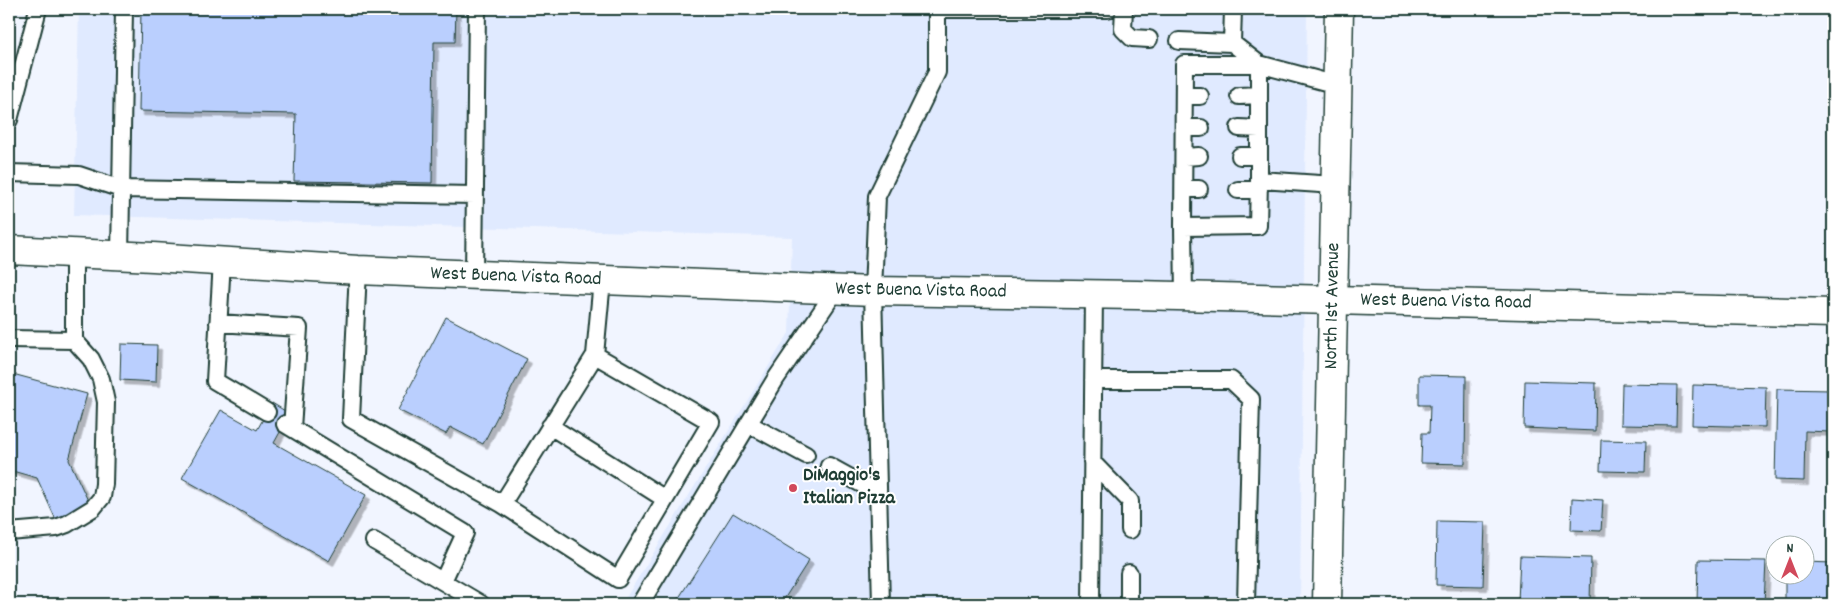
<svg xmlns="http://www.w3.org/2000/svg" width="1842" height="613" viewBox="0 0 1842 613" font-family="Dekko,sans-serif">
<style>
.built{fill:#e0eaff}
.building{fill:#bacffe;stroke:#1f3d34;filter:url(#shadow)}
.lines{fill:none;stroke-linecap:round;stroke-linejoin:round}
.lane-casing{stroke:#1f3d34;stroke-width:20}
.street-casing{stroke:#1f3d34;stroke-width:31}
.secondary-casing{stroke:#1f3d34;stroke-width:31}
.primary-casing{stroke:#1f3d34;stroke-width:31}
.lane{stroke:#fff;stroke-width:16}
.street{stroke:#fff;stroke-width:28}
.secondary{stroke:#fff;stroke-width:28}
.primary{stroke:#fff;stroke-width:28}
.poi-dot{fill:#d1495b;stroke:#fff;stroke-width:2}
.labels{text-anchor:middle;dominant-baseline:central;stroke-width:4;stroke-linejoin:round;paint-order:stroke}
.street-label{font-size:20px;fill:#1f3d34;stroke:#fff}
.poi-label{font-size:20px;font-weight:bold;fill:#1f3d34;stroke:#fff;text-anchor:start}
</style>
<defs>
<filter id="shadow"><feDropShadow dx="4.5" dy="4.5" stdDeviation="0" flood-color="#0004"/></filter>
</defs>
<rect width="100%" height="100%" fill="#f1f5ff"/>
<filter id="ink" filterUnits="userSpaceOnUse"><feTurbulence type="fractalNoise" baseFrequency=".02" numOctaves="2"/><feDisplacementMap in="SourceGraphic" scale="10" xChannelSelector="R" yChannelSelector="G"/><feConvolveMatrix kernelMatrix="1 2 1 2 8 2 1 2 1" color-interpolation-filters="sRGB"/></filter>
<g filter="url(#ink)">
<path class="built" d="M79,9H1307L1300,604H622L789,333L792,237L74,215Z"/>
<path class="building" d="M141,9H456L455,42H434L432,183L294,181L296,114L139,111Z
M446,317L527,359L483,444L450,427L446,434L398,410Z
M121,344L157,345L156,382L120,380Z
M9,373L87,394L69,460L90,505L56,520L37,478L9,470Z
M1419,375L1466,376L1465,464L1421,463L1422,433H1429L1430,405H1419Z
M1525,381L1596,383L1595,431L1524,428Z
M1622,384L1677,385L1676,426L1621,425Z
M1693,385L1766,387L1765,427L1692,425Z
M1777,389L1831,390L1830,432L1805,431L1804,481L1775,480Z
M272,403L290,414L274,443L366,495L329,561L182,478L221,410L257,430Z
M1601,440L1646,441L1645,472L1600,471Z
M1572,498L1603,500L1601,531L1571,530Z
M733,513L809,560L781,604H675Z
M1437,521L1485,522L1483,586L1436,585Z
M1520,556L1591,558L1590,604L1518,602Z
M1698,560L1766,561L1764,604H1697Z
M1804,562L1833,563V604H1785V576H1804Z"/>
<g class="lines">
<g class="lane-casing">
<path id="lane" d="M946,9H1108
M1124,9L1123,29L1132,38L1149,39
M1179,41L1232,43L1259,64L1337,85
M1232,43L1233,9
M1184,96H1200
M1239,96L1259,95
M9,120L38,9
M1184,128H1201
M1239,128L1259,129
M1240,156H1259
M1184,157L1199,156
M9,173L79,175L121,189L475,195
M1259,180L1258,226L1183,227L1184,64H1259V180L1335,185
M1184,189H1199
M1238,190H1259
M1183,227L1184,296
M120,256L124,9
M222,261L215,381L267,412
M358,270L351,419L502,504L595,355L602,280
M474,275L477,9
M218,323L299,328L292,428
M9,339L74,340V253
M1093,380H1231L1251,399L1246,604
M285,424L465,533L443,581
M749,424L806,455
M550,426L665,499
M1092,462L1130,501V530
M829,466L878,493
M502,504L618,579L711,422L595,355
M9,532L56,528L67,524L93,508L102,497L104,484L106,402L101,379L91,359L74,340
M374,541L481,604
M640,604L775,380L836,290
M881,604L873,291L877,196L937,72V9
M1091,604L1094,294
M1129,604V573"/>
</g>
<g class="street-casing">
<path id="street" d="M9,250L153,257L358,270L873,291L1137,295L1333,300"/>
</g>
<g class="secondary-casing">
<path id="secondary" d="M1333,300L1833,313"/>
</g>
<g class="primary-casing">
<path id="primary" d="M1327,604L1339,9"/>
</g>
<use href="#lane" class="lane"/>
<use href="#street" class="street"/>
<use href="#secondary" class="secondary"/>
<use href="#primary" class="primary"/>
</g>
</g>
<circle class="poi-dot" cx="793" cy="488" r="5"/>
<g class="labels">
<g class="street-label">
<text transform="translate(516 277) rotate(2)">West Buena Vista Road</text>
<text transform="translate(921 291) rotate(1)">West Buena Vista Road</text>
<text transform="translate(1446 302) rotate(1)">West Buena Vista Road</text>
<text transform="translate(1333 306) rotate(-89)">North 1st Avenue</text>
</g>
<g class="poi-label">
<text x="803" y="476">DiMaggio's<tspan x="803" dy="23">Italian Pizza</tspan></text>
</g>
</g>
<rect width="1842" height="613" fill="none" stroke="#fff" stroke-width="30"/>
<rect x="15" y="15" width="1812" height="583" fill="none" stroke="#1f3d34" stroke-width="2" filter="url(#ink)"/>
<g transform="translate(1790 560)"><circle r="24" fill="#ffffff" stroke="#a5b1ae"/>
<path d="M0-4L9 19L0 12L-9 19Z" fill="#d1495b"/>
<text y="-8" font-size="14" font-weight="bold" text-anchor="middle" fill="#1f3d34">N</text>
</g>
</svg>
